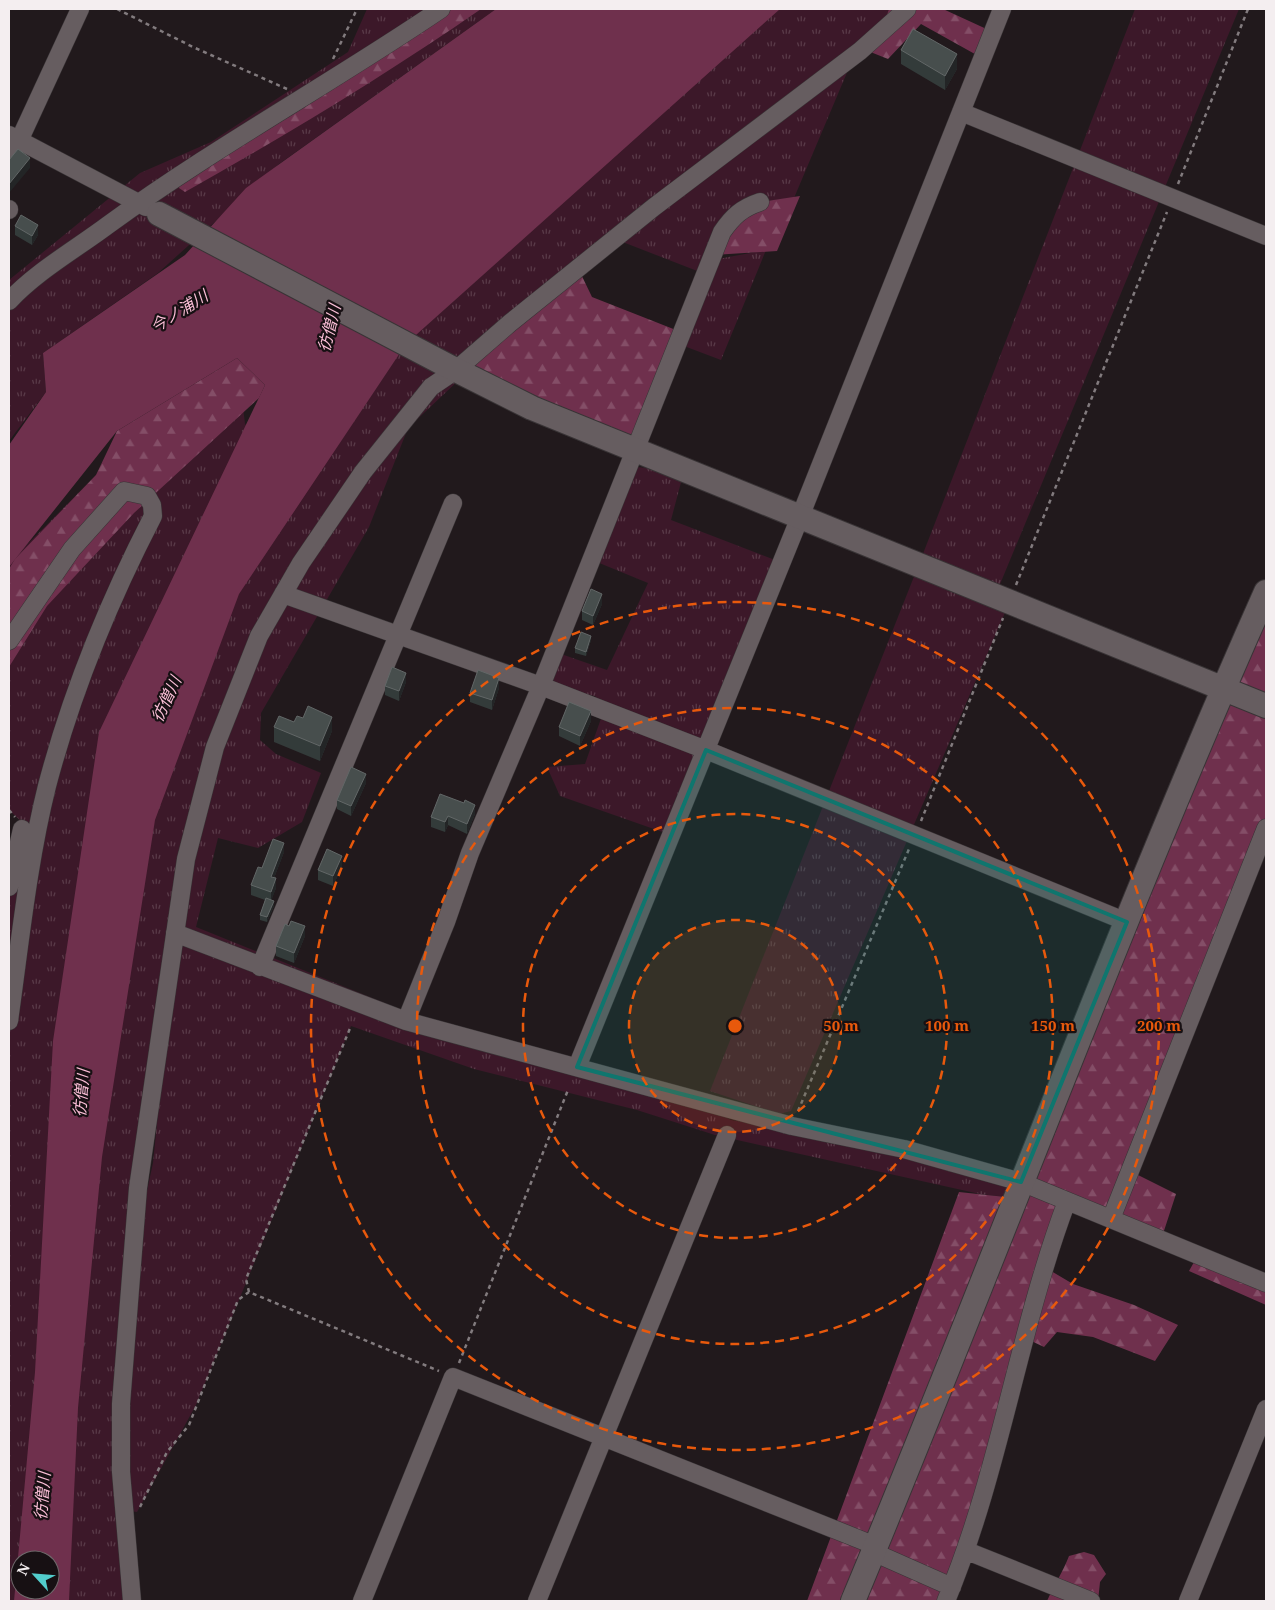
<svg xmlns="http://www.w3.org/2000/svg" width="1275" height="1610" viewBox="0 0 1275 1610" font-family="'Noto Serif','Noto Sans JP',serif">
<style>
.grass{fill:url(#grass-tufts);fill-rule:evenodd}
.forest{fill:url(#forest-firs)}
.water{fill:#6f304d;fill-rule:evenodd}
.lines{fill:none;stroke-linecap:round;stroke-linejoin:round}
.street-casing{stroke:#393436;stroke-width:19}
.secondary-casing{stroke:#393436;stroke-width:26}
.path{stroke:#827b7e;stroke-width:2.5;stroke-dasharray:4 4;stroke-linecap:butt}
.street{stroke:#665d60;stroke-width:18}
.secondary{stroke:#665d60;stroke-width:24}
.wall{fill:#333b3a}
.shaded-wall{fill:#232526}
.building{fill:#474e4d;stroke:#626767}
.marked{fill:#0f766e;fill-opacity:0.2;stroke:#0f766e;stroke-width:4;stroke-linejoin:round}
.ring{fill:none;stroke:#e8590c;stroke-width:2.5;stroke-dasharray:9 6}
.labels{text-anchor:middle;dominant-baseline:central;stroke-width:4.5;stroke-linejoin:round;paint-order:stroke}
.water-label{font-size:16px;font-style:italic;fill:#fabed6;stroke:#171013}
.centre{fill:#e8590c;stroke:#171013;stroke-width:2.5}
.ring-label{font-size:15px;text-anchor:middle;font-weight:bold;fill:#e8590c;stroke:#171013;stroke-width:4.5;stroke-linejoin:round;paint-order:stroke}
</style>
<defs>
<pattern id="grass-tufts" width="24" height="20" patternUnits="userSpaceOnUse" patternTransform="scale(1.25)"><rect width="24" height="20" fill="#3c1829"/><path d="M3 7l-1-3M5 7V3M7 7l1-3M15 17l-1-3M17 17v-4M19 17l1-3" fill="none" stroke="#593a48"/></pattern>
<pattern id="forest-firs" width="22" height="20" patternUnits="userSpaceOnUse" patternTransform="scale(1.25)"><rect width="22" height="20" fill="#6f304d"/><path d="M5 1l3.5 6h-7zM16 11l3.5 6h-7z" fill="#844e67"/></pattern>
</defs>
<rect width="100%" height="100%" fill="#21191c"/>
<path class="grass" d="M367,9H496L279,164L158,273L43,353L46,392L9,441V280L140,173L211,142L348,52Z
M777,9H889L880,33L854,56L794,198L746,203L705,274L615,239L571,274L408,428L369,527L261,713L260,740L276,754L321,773L302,822L258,848L218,838L196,927L479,1041L691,1099L731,1120L925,1155L1021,1182L1014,1198L980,1194L715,1135L637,1110L474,1069L351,1026L196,1405L137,1512L124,1510L132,1601H9V895L25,825L9,810V563L96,475L237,358L245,424L306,492L406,344ZM162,1074L153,1163L140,1223ZM20,1560H50V1590H20Z
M1135,9H1239L998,589L1010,601L791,1111L779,1114L710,1091L919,564Z
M766,250L721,360L684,346L718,259Z
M636,467L684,471L671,520L775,560L671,835L560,796L547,767L585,764L604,710L595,696L541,686L561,654L607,670L648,583L592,560Z"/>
<path class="forest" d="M428,9H481C386,75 286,135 185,192L179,188L180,182Z
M889,9H943L993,32L982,58L921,24L888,59L863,49L884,23Z
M800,196L777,251L713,255L725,228L760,202Z
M578,268L592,297L681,332L635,452L456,370Z
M237,358L265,385L259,398L134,513L47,606L9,667V569L15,559L96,475L117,431Z
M1266,612V823L1130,1171L1176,1194L1161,1240L1067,1201L1046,1268L1073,1284L1134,1305L1178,1325L1155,1361L1093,1337L1057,1332L1044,1347L1025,1338L940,1601H807L959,1192L1015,1198Z
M1198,1255L1266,1283V1305L1189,1271Z
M1084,1552L1094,1555L1106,1574L1100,1582L1098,1601H1047C1054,1585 1063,1572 1069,1556Z"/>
<path class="water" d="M496,9H780L406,344L239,594L155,820L102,1157L78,1408L69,1601H14L35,1372L53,1041L99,732L265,385L237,358L117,431L9,567V445L46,392L43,353L185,255L246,188ZM20,1560H50V1590H20Z"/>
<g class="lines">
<g class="street-casing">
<path id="street" d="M961,112L1266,236
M9,135L146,207
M9,153L19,141L80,9
M9,209V210
M9,301C37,271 76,249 108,225C215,147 332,83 441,9
M283,594L541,686L706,750L1127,922
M9,641L72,549L124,491L147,496L152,505L153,516C108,603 72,691 47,786C28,862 20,943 9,1021
M9,887L22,829
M175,933L406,1021L792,1126L904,1149L1021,1182L1266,1283
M260,967L453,503
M406,1021L446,922L470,853L541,686L722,232C733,216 742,208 760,202
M577,1067L800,517L1002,9
M1111,1219L1266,828
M967,1551L1091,1601
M873,1552L952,1587
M132,1601L121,1472V1404L138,1188L186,859L215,747L259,636L301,563L363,472L431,387L456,370L510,323L654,207L860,51L907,9
M362,1601L453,1377L876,1546
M537,1601L727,1135
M946,1601C1000,1472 1018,1331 1067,1201
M1188,1601L1266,1409"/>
</g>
<g class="secondary-casing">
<path id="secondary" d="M159,214L448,366L532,408L1266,706
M853,1601C993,1266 1118,924 1266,592"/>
</g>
<path class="path" d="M117,9L193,47L287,89
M333,59L357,9
M1178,184L1248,9
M1016,585L1167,212
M9,810L15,817
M921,821L1003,618
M798,1111L909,849
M249,1292L246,1279L351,1026
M459,1363L568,1090
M140,1507L167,1452L189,1425L238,1300L249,1292L439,1371"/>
<use href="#street" class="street"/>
<use href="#secondary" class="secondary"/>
</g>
<path class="wall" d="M901,50L957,69L945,90L901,64Z
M15,226L38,235L32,245L15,235Z
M602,604L593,625L582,620V611Z
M591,640L586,656L575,653V648Z
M406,682L399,701L385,695V686Z
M499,688L492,710L470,702V693Z
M591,721L580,746L559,736V727Z
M294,722L332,731L320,761L274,742V727Z
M366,783L351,816L337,809V800Z
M475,814L467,834L448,825L445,832L431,827V817Z
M284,852L274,878L276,888L271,900L274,906L267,922L260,920V915L265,900L251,895V885L262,868Z
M342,866L333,886L318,880V870Z
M305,936L294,963L276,956V946Z"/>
<path class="shaded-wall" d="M957,54V69L945,90V76Z
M30,158V168L9,193V184Z
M38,225V235L32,245V236Z
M602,594V604L593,625V616Z
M591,636V640L586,656V652Z
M406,673V682L399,701V691Z
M499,678V688L492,710V700Z
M591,711V721L580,746V736Z
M332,717V731L320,761V746Z
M366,774V783L351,816V806Z
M475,805V814L467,834V824Z
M448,816V825L445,832V822Z
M284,843V852L271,886V877Z
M342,856V866L333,886V876Z
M276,878V888L271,902V892Z
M274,901V906L267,922V917Z
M305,926V936L294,963V953Z"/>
<path class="building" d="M913,29L957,54L945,76L901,50Z
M18,149L30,158L9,184V160Z
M21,215L38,225L32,236L15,226Z
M591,589L602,594L593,616L582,611Z
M581,632L591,636L586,652L575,648Z
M392,667L406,673L399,691L385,686Z
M478,670L499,678L492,700L470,693Z
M569,702L591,711L580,736L559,727Z
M308,706L332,717L320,746L274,727L279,716L294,722L297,716L303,718Z
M351,767L366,774L351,806L337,800Z
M440,794L464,803L465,800L475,805L467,824L448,816L445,822L431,817Z
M273,839L284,843L271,877L276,878L271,892L251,885L258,867L262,868Z
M327,849L342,856L333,876L318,870Z
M266,898L274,901L267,917L260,915Z
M291,921L305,926L294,953L276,946L285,924L289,926Z"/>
<path class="marked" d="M706,750L1127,922L1021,1182L577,1067Z"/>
<circle cx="735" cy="1026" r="106" fill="#e8590c" fill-opacity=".12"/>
<g class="ring">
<circle cx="735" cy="1026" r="106"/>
<circle cx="735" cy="1026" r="212"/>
<circle cx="735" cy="1026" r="318"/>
<circle cx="735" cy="1026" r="424"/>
</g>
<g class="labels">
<g class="water-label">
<text transform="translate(179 311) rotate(-32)">今ノ浦川</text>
<text transform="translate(329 328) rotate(-76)">彷僧川</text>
<text transform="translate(166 699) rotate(-65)">彷僧川</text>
<text transform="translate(81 1093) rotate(-85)">彷僧川</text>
<text transform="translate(42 1496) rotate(-85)">彷僧川</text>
</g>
</g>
<circle cx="735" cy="1026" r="8" class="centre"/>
<g class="ring-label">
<text x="841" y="1031">50 m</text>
<text x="947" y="1031">100 m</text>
<text x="1053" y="1031">150 m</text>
<text x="1159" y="1031">200 m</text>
</g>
<rect width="1275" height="1610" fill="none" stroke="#f4eef0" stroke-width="20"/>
<g transform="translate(35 1575) rotate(296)"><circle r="24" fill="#171013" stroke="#6f696b"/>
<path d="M0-4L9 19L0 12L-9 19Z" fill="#52cdcc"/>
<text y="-8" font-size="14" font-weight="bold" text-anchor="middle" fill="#f4eef0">N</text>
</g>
</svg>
